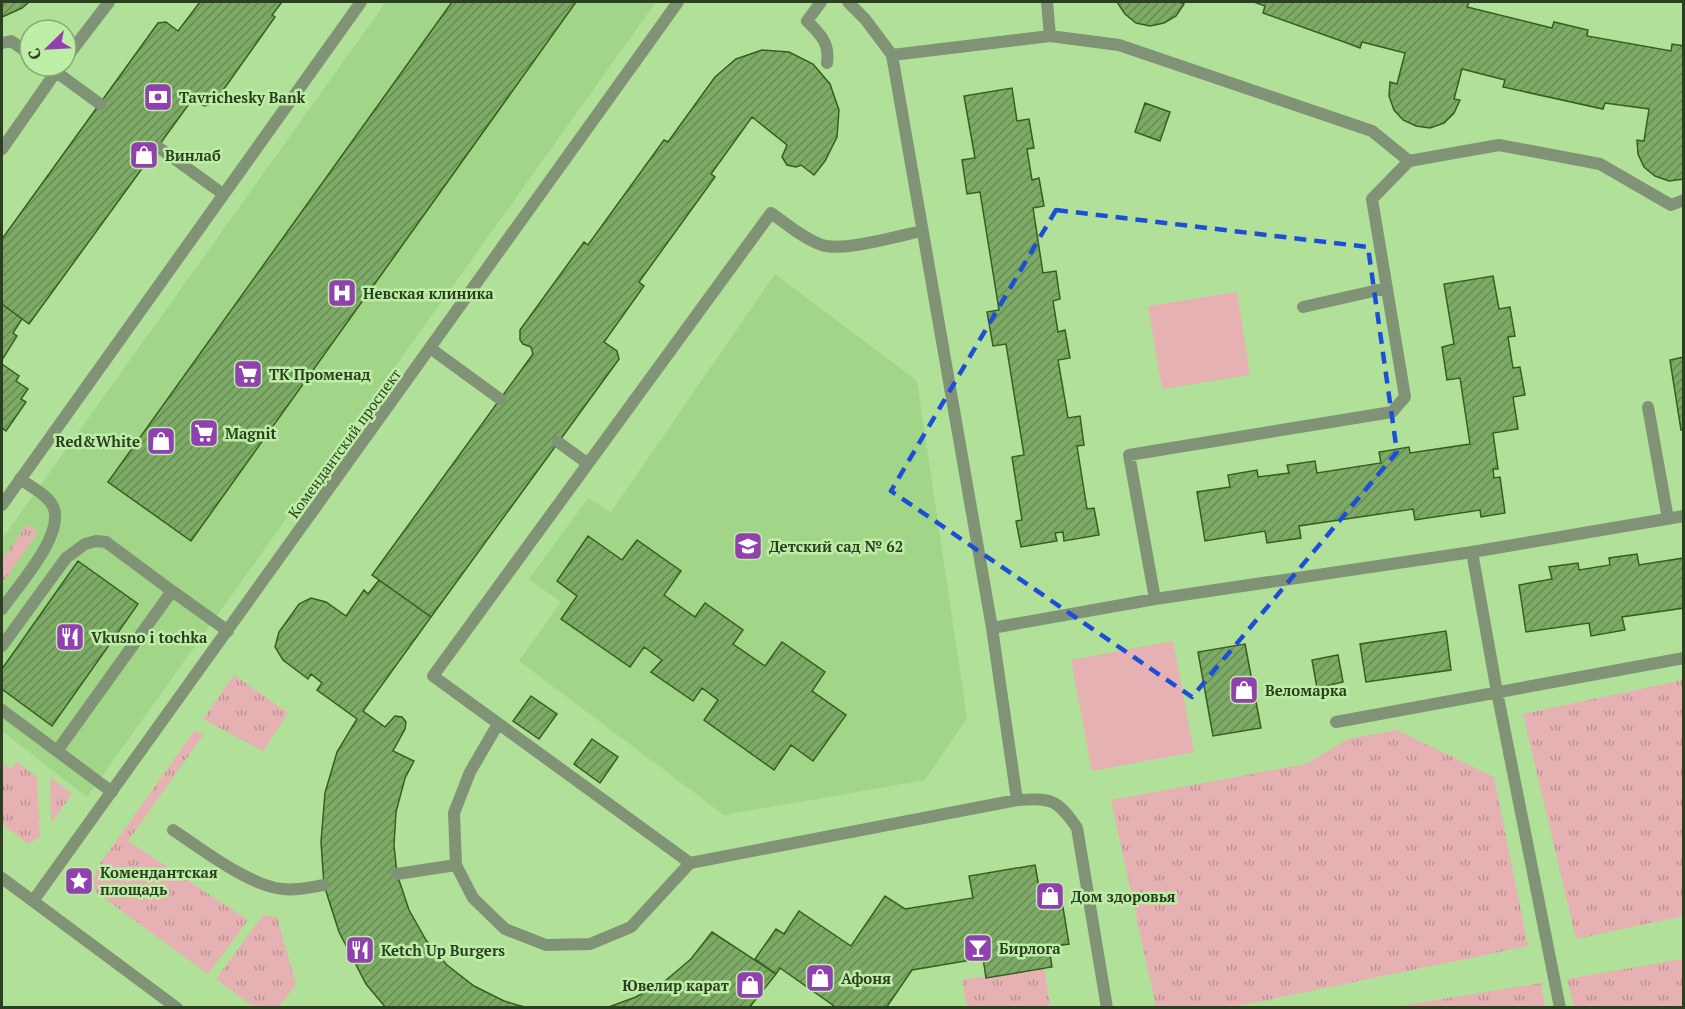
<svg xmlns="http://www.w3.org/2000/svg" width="1685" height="1009" viewBox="0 0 1685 1009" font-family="'PT Serif',serif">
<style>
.built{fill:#a1d587}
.grass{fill:url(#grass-tufts)}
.green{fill:#e6b1b3}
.building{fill:url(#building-hatch);stroke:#365f1c;stroke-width:1.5}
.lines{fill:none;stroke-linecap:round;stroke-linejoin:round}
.lane{stroke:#809376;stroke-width:12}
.street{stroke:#809376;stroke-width:12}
.marked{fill:none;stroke:#1d4ed8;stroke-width:4.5;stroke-dasharray:12 8;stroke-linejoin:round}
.labels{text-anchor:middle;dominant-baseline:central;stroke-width:5;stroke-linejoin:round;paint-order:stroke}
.poi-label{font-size:15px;font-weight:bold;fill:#2b3e21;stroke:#beeea6;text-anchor:start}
.street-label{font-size:15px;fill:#2b3e21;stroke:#beeea6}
</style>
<defs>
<pattern id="grass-tufts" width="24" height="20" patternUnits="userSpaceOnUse" patternTransform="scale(1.5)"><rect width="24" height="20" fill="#e6b1b3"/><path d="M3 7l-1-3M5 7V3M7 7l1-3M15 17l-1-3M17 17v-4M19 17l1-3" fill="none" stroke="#bb9191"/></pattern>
<pattern id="building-hatch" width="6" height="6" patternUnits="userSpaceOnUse" patternTransform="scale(1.5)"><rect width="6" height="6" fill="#7eaa67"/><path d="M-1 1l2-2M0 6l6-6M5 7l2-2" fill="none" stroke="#678c54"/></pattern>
</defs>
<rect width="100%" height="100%" fill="#b1e099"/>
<path class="built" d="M386,2H656L87,797L2,731V539Z
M775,274L917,381L967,718L925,780L724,815L519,661L561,602L529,579L588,498L611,512Z"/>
<path class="grass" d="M27,524L38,532L2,584V560Z
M234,675L288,713L263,751L203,719Z
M1683,680V916L1576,939L1523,714Z
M195,730L203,735L128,841L248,920L208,974L97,893C91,882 94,876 99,865Z
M1397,730L1494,777L1528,946L1233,1007H1156L1111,800L1306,764L1348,739Z
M17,762L37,777L40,837L28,844L2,824V762L11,769Z
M50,777L72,794L51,823Z
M263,915L277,917L296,984L279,1007H254L216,979Z
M1683,959V1007H1574L1567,979Z
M1044,966L1050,1007H967L962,980Z
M1541,983L1545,1007H1394Z"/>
<path class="green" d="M1237,292L1250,375L1162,389L1148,306Z
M1173,641L1194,752L1092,771L1071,660Z"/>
<path class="building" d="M2,2H29L22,8L2,17Z
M200,2H282L272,15L275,17L214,103L205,106L200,104L194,97L29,324L2,304V239L158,23L166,22L178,31Z
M452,2H576L191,541L108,482Z
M1117,2H1179L1184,4L1176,16L1164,23L1150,26L1136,23L1125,14Z
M1254,2H1469L1467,7L1552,28L1554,22L1588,30L1587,36L1671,51L1672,44L1684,46V179L1669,181L1655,176L1644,167L1638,154L1637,140L1644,141L1649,109L1605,103L1603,109L1503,87L1505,80L1462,69L1454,99L1460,100L1454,113L1444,123L1430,128L1416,126L1403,120L1394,110L1389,96L1390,82L1397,84L1405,53L1362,42L1360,48L1347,43L1263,13L1265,6Z
M762,50L789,52L813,64L830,84L839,110L837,137L825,161L814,175L801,165L796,167L787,165L782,157L787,145L752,117L711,174L715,177L639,282L644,286L604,342L617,351L619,359L431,617L372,575L533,354L531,347L523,344L520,340V330L584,242L588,245L664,140L668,142L715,77L736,59Z
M1012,88L1017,121L1029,119L1034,148L1027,149L1032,180L1039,178L1044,206L1033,208L1043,273L1056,271L1060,299L1053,301L1058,332L1065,330L1070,358L1058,360L1068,418L1080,416L1084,445L1077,446L1087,509L1094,508L1099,535L1064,541L1063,532L1055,533L1057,541L1021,547L1016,521L1022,520L1012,457L1024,455L1006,344L993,346L987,312L999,310L980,192L967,194L962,160L975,158L964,96Z
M1145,103L1170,112L1160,141L1135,132Z
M1493,276L1499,309L1510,307L1515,336L1508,337L1513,368L1520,367L1525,395L1513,397L1518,429L1493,433L1498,469H1493L1494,478L1500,477L1505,513L1481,517L1480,510L1415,520L1413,509L1299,526L1301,538L1267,543L1265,531L1205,541L1197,492L1230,487L1228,475L1257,470L1258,477L1289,473L1287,465L1315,461L1317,473L1381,463L1379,452L1409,447L1410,453L1470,444L1460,378L1447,380L1442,347L1454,344L1444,284Z
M2,304L22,319L13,333L17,336L2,360Z
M1684,357V429L1681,430L1670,360Z
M2,364L19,376L16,381L28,389L21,399L26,402L6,431L2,428Z
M588,536L622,560L637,540L681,571L664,595L695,617L705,603L743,630L733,644L765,666L782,642L825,672L812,691L846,715L813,761L791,745L774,770L704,720L718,700L702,688L693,701L651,672L662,660L644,647L630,667L561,619L577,596L557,581Z
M1637,554L1639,565L1684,558V608L1622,617L1625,630L1591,636L1589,623L1526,632L1519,585L1552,579L1549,567L1578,563L1579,570L1610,565L1609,558Z
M78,561L138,604L52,726L2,689V669Z
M379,580L431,617L363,711L385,727L395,716L402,717L406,722L405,729L393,751L414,761L405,778L396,812L394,845L397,874L409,910L426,940L447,965L474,986L504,1001L528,1008H386L366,984L339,932L324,885L321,842L325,793L337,752L357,719L317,690L322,683L311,674L308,679L283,660L275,647L279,632L299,604L311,598L326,602L346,616L364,590L368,594Z
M1446,631L1451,670L1366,682L1360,644Z
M1245,644L1261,728L1213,736L1198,652Z
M1338,655L1343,682L1317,688L1312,660Z
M531,696L557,714L539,739L513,721Z
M592,739L618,757L600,783L574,764Z
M1035,865L1039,887L1059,883L1069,944L1049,947L1052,967L986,978L983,958L912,970L886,1008H837L780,968L776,974L755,959L776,929L784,934L799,911L851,946L885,896L905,909L973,898L969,876Z
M712,932L776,974L749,1008H606L636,997L665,981L691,959Z"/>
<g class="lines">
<path class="lane" d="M821,2L807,21C820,34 830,43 827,63
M848,2L865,19L892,55L1050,36L1119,45L1372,131L1409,161L1499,145L1600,164L1671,205L1684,200
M1047,2L1050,36
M2,43L11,41L30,54
M892,55L992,628L1017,800
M66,58L109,2
M48,66L100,104
M158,147L223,194
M2,149L60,66
M1409,161L1372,199L1405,397L1392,412L1129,455L1155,599L1472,552L1497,692L1560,1008
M922,231C898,236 843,252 822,245C804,239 787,224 771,213L433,676L690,863L1017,800C1052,798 1057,799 1077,828L1107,1008
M1303,307L1387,288
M430,348L500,399
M1648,407L1668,519
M558,442L587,463
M1472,552L1684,516
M172,591L228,631
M2,609C17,587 63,537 54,509C50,496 31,487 20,479
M992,628L1155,599
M2,646L66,558L85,544L96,541L106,542L172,591L57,751
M2,710L112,792
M1336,722L1684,658
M498,724L470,772L454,813L456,865L473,898L505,929L546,945L590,944L631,927L690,863
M173,830C202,849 249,886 283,889C296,891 311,887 324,885
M397,874L456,865"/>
<path class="street" d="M2,505L361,2
M2,878L177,1008
M33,901L678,2"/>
</g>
<path class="marked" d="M1056,210L1368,247L1397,452L1192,697L891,491Z"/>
<defs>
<g id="bank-square" transform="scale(1.5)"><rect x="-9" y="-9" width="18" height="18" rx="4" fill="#9140af" stroke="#beeea6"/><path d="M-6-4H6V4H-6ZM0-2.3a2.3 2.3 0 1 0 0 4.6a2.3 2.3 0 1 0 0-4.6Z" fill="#fff"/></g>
<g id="shop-square" transform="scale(1.5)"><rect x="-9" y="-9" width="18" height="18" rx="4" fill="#9140af" stroke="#beeea6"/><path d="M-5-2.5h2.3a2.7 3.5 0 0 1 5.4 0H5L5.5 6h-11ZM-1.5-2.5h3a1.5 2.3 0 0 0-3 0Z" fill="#fff"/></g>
<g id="hospital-square" transform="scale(1.5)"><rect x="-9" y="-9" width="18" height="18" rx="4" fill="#9140af" stroke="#beeea6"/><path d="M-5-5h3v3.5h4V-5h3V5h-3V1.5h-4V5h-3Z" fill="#fff"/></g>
<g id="supermarket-square" transform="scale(1.5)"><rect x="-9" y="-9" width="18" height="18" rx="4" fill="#9140af" stroke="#beeea6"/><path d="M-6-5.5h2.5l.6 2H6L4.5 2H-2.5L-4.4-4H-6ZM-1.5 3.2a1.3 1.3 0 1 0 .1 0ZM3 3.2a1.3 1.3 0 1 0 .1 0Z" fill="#fff"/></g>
<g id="school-square" transform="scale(1.5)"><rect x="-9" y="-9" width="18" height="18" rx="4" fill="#9140af" stroke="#beeea6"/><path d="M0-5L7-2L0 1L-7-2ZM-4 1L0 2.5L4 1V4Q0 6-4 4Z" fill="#fff"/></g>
<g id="restaurant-square" transform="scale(1.5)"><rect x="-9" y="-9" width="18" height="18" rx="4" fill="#9140af" stroke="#beeea6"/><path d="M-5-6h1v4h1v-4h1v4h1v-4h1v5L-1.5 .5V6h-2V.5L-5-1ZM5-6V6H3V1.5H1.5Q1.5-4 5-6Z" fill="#fff"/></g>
<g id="sight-square" transform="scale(1.5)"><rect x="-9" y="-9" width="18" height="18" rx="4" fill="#9140af" stroke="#beeea6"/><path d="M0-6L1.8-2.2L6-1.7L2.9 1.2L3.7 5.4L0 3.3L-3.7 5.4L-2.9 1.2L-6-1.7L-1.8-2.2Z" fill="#fff"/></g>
<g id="bar-square" transform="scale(1.5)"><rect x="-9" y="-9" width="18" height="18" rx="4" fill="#9140af" stroke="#beeea6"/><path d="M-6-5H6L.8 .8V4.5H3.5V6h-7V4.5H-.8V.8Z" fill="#fff"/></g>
</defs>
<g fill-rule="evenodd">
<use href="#bank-square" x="158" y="97"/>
<use href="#shop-square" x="144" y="155"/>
<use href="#hospital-square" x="342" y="293"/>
<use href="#supermarket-square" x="248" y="374"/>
<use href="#supermarket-square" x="204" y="433"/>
<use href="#shop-square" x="161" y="441"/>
<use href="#school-square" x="748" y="546"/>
<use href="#restaurant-square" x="70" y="637"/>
<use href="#shop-square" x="1244" y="690"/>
<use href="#sight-square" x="79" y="881"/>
<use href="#shop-square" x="1050" y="896"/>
<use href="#bar-square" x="978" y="948"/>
<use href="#restaurant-square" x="360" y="950"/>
<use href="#shop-square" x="820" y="978"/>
<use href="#shop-square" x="750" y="985"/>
</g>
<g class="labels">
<g class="poi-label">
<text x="179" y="97">Tavrichesky Bank</text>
<text x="165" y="155">Винлаб</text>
<text x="363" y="293">Невская клиника</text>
<text x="269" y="374">ТК Променад</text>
<text x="225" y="433">Magnit</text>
<text x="140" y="441" text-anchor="end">Red&amp;White</text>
<text x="769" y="546">Детский сад № 62</text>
<text x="91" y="637">Vkusno i tochka</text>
<text x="1265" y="690">Веломарка</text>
<text x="100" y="872">Комендантская<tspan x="100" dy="17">площадь</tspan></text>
<text x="1071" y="896">Дом здоровья</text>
<text x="999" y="948">Бирлога</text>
<text x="381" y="950">Ketch Up Burgers</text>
<text x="841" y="978">Афоня</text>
<text x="729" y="985" text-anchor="end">Ювелир карат</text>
</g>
<g class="street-label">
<text transform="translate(344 443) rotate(-54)">Комендантский проспект</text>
</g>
</g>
<rect width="1685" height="1009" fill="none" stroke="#2b3e21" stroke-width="6"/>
<g transform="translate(48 48) rotate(246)"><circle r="28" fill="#beeea6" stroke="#83a871" stroke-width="1.5"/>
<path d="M0-4.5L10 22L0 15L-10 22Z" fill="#9140af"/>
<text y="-9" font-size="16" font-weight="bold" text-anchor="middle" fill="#2b3e21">С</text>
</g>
</svg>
